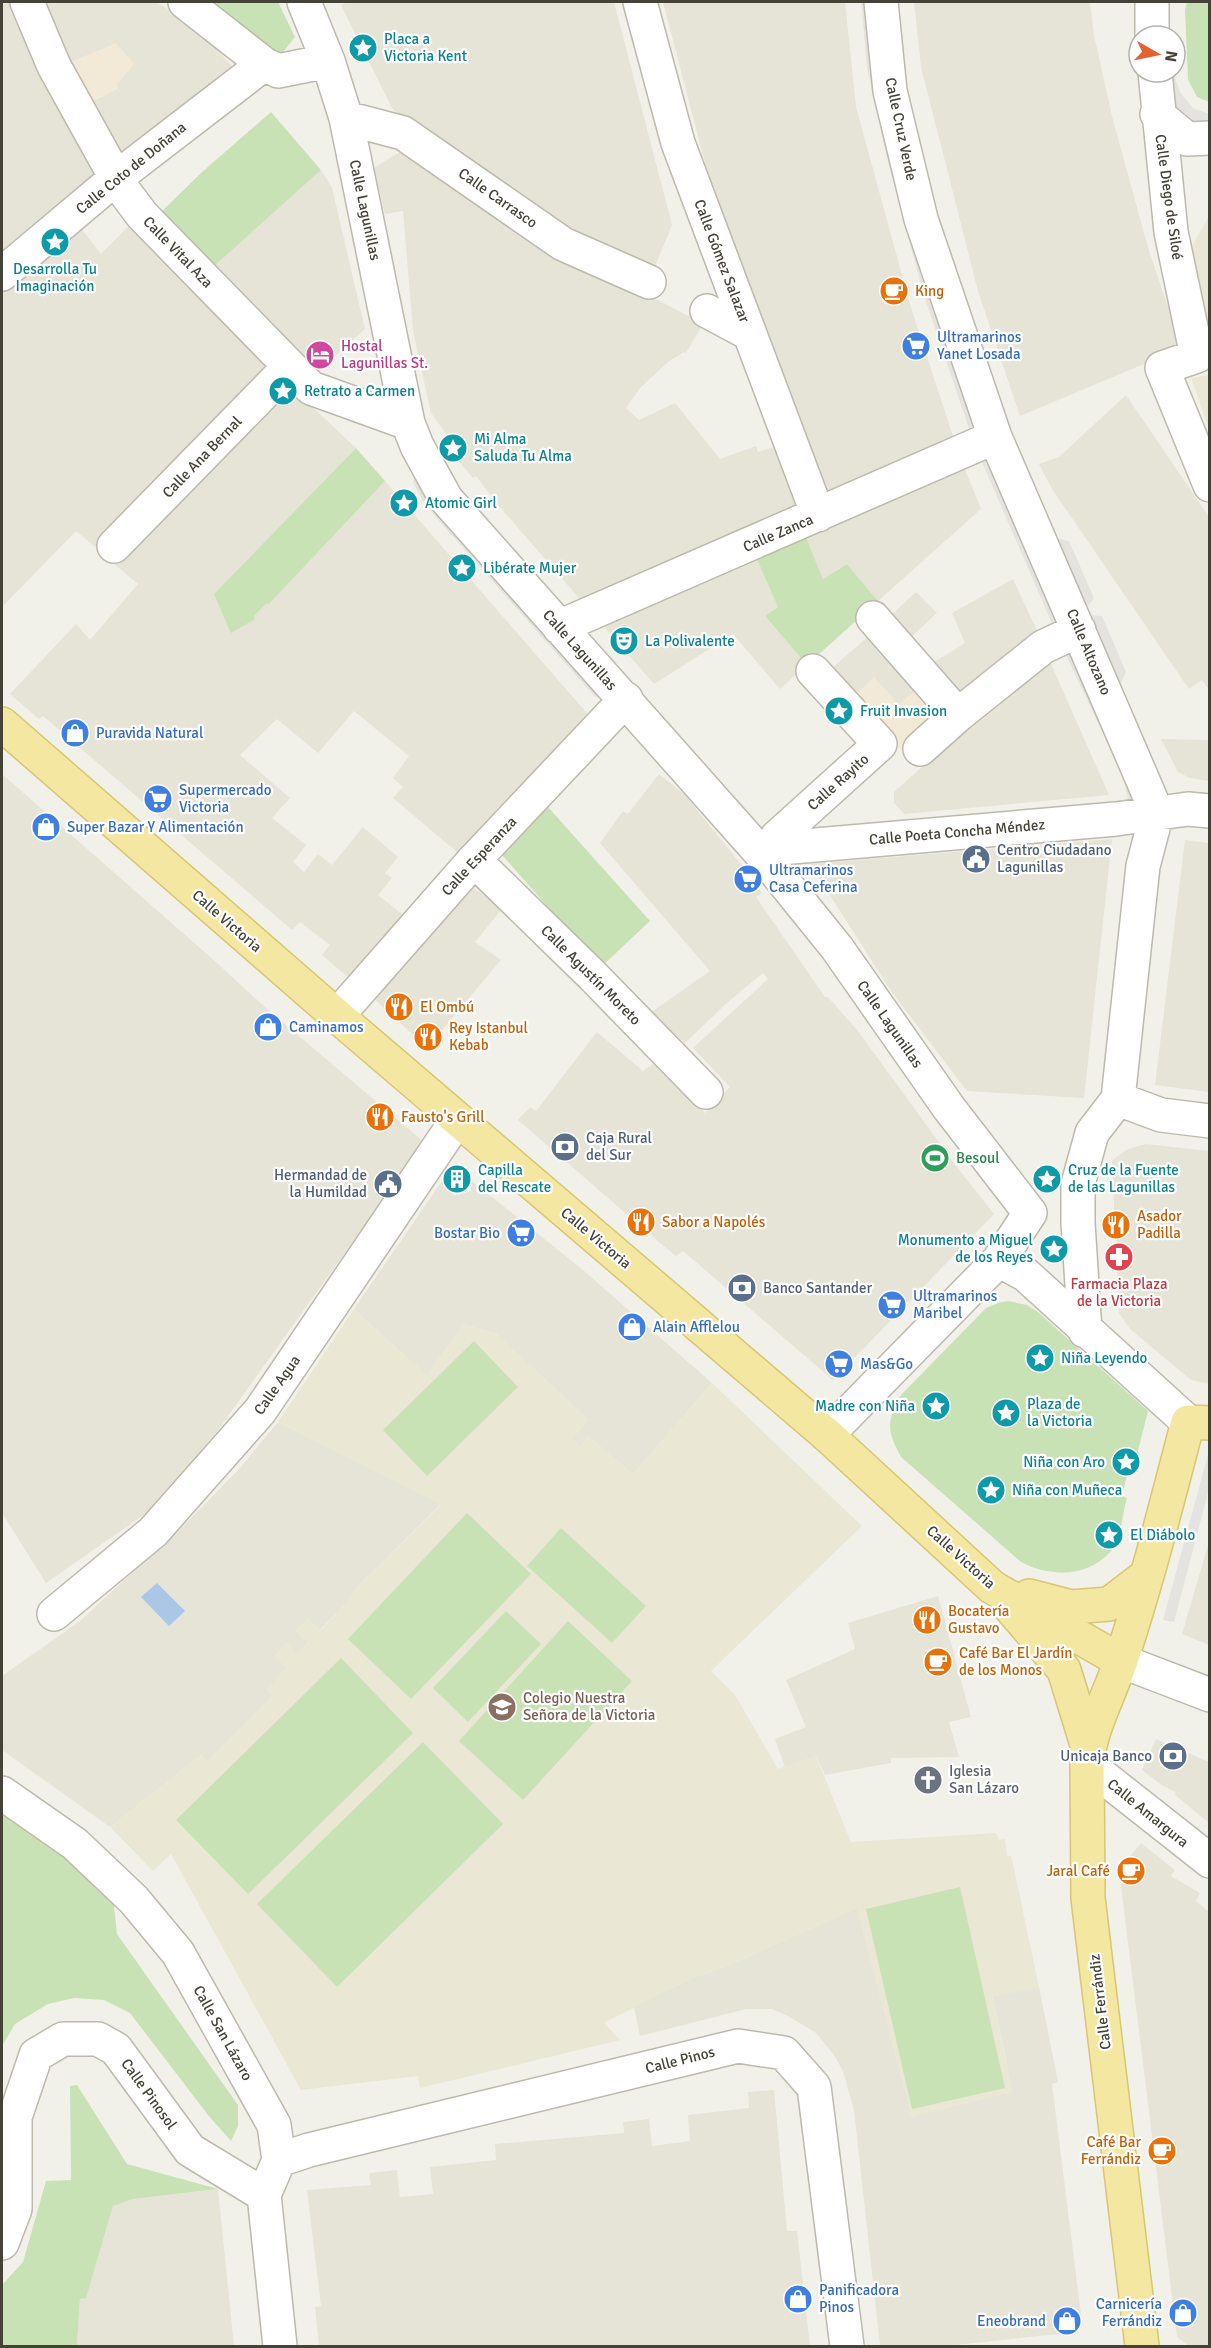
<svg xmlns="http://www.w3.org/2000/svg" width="1211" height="2348" viewBox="0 0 1211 2348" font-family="Signika,sans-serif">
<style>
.residential{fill:#e6e3d7}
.commercial{fill:#f2ead6}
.education{fill:#eae7d4}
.green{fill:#c8e2b6}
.parking{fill:#e4e3e0}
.water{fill:#abc7e8}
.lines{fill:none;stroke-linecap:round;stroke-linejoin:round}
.minor-casing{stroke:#bdb9ac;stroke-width:36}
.major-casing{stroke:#d7c672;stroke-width:36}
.minor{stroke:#fff;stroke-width:33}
.major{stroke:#f3e7a1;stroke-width:33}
.labels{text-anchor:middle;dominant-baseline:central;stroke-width:4.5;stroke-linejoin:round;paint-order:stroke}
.culture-label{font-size:15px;fill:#0d838f;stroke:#fff;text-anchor:start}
.street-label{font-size:15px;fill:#454238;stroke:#fff}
.food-label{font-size:15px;fill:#c56008;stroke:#fff;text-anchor:start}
.shop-label{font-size:15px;fill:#366cbe;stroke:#fff;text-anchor:start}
.hotel-label{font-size:15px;fill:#b23c85;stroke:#fff;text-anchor:start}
.service-label{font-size:15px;fill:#4e5e75;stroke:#fff;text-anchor:start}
.leisure-label{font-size:15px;fill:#27864d;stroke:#fff;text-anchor:start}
.health-label{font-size:15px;fill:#be3a42;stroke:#fff}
.education-label{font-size:15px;fill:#785e54;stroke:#fff;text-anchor:start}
.worship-label{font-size:15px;fill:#5b616d;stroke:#fff;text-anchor:start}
</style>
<rect width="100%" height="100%" fill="#f2f1e9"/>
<path class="residential" d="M2,2H13L103,175L2,261Z
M45,2H156L198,27L234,69L120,159L88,103L108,94L66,64Z
M348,2H614L672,225L653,271L567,234L393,110L341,5Z
M663,2H845L856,107L911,308L955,442L823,496L710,182Z
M914,2H1090L1094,35L1113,120L1149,251L1182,348L1020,416L978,291L921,67Z
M406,148L645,293L703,324L686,353L684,352L668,362L640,388L626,408L639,420L675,403L720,459L756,446L758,452L781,445L804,510L585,605L499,506L476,476L473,478L450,451L455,446L431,413L413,331L403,211L385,214L374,168Z
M321,170L332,188L365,329L313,376L211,269Z
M134,221L150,243L148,247L273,368L95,547L76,531L2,607V287L77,223L101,254Z
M289,385L356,448L214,594L254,616L267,603L268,605L385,481L592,719L464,858L393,798L403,787L393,778L409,756L354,711L318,753L277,719L240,755L290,798L272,818L306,845L293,862L304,872L318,854L332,865L363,827L398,857L385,873L392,878L378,895L412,922L356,984L322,955L330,945L300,922L292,930L43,716L39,719L10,694L76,624L90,640L138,584L112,562Z
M1126,395L1209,517V690L1202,680L1189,689L1052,489L1039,464L1059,457Z
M964,467L981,509L878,601L847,564L823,579L804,532Z
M754,553L778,607L765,616L807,665L780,689L733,634L654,684L599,621Z
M1013,579L1039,635L964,699L931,664L965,643L952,613Z
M916,592L937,613L908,640L888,618Z
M870,635L916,690L899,705L854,696L831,669Z
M1047,655L1109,795L904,814L894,803V792L924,765L922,763Z
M1161,739L1209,740V781L1190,778L1178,772Z
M2,774L217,963L267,1009L424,1142L216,1433L148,1512L46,1583L2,1513Z
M659,774L684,794L744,868L762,893L756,897L825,997H828L858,1031L957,1167L994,1214L833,1380L683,1251L676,1256L660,1243L518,1120L530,1107L536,1111L597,1032L643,1071L653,1064L705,1113L730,1087L693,1048L768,979L763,973L729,1001L685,1043L650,1013L710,971L600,843L623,811L628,814Z
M1112,839L1084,1098L967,1091L891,991L810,864Z
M1185,840L1209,843V1092L1155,1085Z
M466,882L502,909L475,942L501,960L427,1048L368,993Z
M1146,1144L1209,1151V1384L1191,1380L1130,1329L1119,1313L1112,1160L1128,1149Z
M442,1181L454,1196L471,1191L472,1181L583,1270L712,1383L633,1474L588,1436L580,1446L572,1438L588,1419L496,1334L463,1324L427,1376L354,1309Z
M278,1422L441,1504L360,1584L344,1605L320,1630L308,1618L296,1631L308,1642L267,1690L273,1696L225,1744L207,1761L201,1755L110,1827L2,1750V1676L80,1621L190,1519L240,1468Z
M1209,1542V1645L1182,1634Z
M938,1596L971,1717L949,1722L959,1757L891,1758V1763L825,1775L816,1756L785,1767L775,1739L806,1727L786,1680L855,1649L848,1623Z
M1156,1739L1209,1762V1823L1175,1795L1176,1792L1163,1786L1142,1770Z
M1141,1843L1175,1870L1171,1876L1200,1893L1196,1901L1209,1912V2346H1189L1177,2337L1119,1870Z
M857,1908L912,2117L944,2107L1007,2063L992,1996L1039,1987L1058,2082L1052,2084L1081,2315L1067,2333L946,2346H880L854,2110L843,2071L834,2055L816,2033L788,2016L772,2009H746L640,2036L634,2007L693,1978L730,1965Z
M774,2090L787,2231H797L810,2346H319L315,2307L321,2306L307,2190L371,2185L369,2173L397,2170L400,2197L433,2194L430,2167L496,2160L495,2144L624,2133L623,2122L649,2119L652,2146L690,2141L688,2115L749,2108L748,2092Z
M218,2189L234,2346H77L80,2299L86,2297L113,2206L133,2199Z"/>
<path class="commercial" d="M116,43L134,64L117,85L118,89L88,103L66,64Z
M874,677L899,705L916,690L938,714L901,750L854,696Z"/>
<path class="education" d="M1209,216V326L1191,248Z
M1209,375H1210L1209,429L1191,378Z
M354,1309L427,1376L463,1324L496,1334L589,1419L573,1439L580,1446L588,1436L633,1474L712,1383L862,1526L711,1671L735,1695L778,1769L816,1756L851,1842L996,1833L999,1840L1005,1839L1007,1856H1011L1013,1864L1039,1987L992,1997L1013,2092L911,2117L857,1909L730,1965L693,1978L604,2023L620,2040L420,2088L418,2076L301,2090L171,1854L153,1871L110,1827L201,1755L207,1760L252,1717L273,1696L267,1690L286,1667L274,1656L286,1642L298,1653L308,1643L296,1631L308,1618L321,1630L344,1605L360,1584L441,1505L278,1422Z"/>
<path class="green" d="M219,2H278L295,37L280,56L214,5Z
M1187,2H1209V102L1197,97L1188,80L1185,10Z
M271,112L321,170L211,269L160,213L201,173Z
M356,448L385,481L268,605L267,603L254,616L255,619L231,633L214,594Z
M804,532L823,579L847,564L878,601L807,665L765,616L778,607L754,553Z
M548,807L650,921L601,967L502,855Z
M1008,1301L1027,1305L1038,1312L1148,1411L1132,1475H1127L1122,1496L1127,1498C1122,1513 1122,1539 1111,1551C1088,1578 1049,1577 1021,1562L901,1457C887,1431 886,1422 901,1395L986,1308L998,1303Z
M474,1341L518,1387L427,1476L383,1430Z
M467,1513L531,1574L411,1699L348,1639Z
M561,1528L646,1606L612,1643L527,1566Z
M506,1611L541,1644L468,1722L433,1688Z
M568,1621L632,1681L523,1800L459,1741Z
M341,1658L413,1733L248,1894L176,1820Z
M423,1742L503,1824L337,1987L257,1904Z
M2,1812L82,1868L113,1898L117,1934L238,2105V2126L231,2141L208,2115L130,2013L104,2000L74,1998L48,2004L15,2024L2,2046Z
M960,1887L1005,2088L912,2109L866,1909Z
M77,2085L127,2164L218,2189L133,2199L113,2206L86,2298L80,2299L77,2346H2V2285L23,2262L46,2181L71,2180L70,2086Z"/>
<path class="parking" d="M861,2H871L1062,622L1053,626L975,446L925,299L889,166L867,68Z
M1164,72H1173L1180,92L1193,108L1209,114V125L1186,120L1174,108Z
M417,469L607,695L595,697L440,522L422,500L413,482Z
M1055,538L1069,541L1094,598L1086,609Z
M1088,615L1102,616L1126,672L1120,685Z
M1075,651L1137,799L1128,800L1123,776L1066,655Z
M1209,1451V1489L1174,1622L1163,1620Z"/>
<path class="water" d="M157,1583L185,1611L169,1626L141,1597Z"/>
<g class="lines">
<g class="minor-casing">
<path id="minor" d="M27,2L54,66L121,187L142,215L311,388L408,423
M185,2L264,64L278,71L328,61
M304,2L328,61L346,118L408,423L417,446L446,499L758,850L837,948L949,1108L1030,1213
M640,2L678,143L818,515
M881,2L890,91L921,219L995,437L1157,813L1143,866L1118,1099
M1152,2V36
M1155,72L1171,232L1197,356L1162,368L1210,485
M1157,114L1187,139L1210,138
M346,118L403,133L563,244L649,282
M2,274L116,178L264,64
M707,311L750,334
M114,546L289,367
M873,618L958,715L1043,647L1079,630
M559,627L995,437
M920,749L958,715
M777,837L880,744L813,671
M758,850L1116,819L1188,809L1210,811
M474,860L592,975L706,1092
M337,1016L474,860L626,699
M1118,1099L1161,1115L1210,1121
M999,1260L1026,1275L1188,1422
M1085,1331L1078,1223V1184L1092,1133L1118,1099
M827,1435L999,1260L1030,1213
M54,1614L153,1532L260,1411L457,1120
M1121,1661L1210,1695
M1087,1764L1210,1861
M2,1793L75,1844L134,1900L178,1953L274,2125L279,2160L264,2195L280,2346
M279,2160L309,2150L738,2046L784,2053L814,2087L847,2346
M2,2243L15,2209V2117L36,2055L63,2039H98L116,2049L190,2150L264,2195"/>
</g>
<g class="major-casing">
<path id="major" d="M2,724L337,1016L827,1435L992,1587L1121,1661
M1029,1596L1071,1607L1109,1604L1147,1575
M1009,1606L1064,1670L1088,1748
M1142,2346L1088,1898L1087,1764C1090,1728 1110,1694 1121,1660C1147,1582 1167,1502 1188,1422L1210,1423"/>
</g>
<use href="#minor" class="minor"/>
<use href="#major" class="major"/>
</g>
<defs>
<g id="sight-disc" transform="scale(1.5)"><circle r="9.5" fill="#0f9aa8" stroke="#fff"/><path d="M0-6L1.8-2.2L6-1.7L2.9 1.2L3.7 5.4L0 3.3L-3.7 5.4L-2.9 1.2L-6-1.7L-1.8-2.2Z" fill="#fff"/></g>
<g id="cafe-disc" transform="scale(1.5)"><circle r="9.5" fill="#e8710a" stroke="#fff"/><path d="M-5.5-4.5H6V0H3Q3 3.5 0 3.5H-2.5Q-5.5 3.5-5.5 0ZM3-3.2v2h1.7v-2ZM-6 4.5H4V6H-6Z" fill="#fff"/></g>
<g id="supermarket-disc" transform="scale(1.5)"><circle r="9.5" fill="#3f7fe0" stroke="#fff"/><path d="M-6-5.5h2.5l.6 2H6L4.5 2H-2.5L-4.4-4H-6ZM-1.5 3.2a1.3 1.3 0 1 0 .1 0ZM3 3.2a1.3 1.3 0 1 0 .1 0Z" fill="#fff"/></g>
<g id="hotel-disc" transform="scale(1.5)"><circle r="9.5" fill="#d1479c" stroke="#fff"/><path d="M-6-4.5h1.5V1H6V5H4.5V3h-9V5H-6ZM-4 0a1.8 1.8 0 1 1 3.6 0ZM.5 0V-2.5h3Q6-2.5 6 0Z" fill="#fff"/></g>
<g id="theatre-disc" transform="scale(1.5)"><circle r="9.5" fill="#0f9aa8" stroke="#fff"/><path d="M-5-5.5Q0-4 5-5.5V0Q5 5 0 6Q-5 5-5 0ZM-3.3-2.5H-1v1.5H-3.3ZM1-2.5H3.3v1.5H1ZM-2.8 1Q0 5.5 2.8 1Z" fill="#fff"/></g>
<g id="shop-disc" transform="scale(1.5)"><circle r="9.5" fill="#3f7fe0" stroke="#fff"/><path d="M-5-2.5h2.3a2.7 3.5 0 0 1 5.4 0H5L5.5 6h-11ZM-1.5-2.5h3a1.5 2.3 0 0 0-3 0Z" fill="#fff"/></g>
<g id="civic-disc" transform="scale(1.5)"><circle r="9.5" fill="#5c6f8a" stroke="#fff"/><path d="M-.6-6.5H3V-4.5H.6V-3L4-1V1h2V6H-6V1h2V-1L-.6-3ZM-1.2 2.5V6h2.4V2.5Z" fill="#fff"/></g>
<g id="restaurant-disc" transform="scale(1.5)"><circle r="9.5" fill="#e8710a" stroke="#fff"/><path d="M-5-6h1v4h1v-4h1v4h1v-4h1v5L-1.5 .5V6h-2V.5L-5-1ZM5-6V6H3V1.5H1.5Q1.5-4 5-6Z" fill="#fff"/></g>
<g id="bank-disc" transform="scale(1.5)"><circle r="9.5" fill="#5c6f8a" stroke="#fff"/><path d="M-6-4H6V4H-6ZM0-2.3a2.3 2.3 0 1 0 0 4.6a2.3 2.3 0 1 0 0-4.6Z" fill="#fff"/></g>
<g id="stadium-disc" transform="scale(1.5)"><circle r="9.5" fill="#2e9e5b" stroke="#fff"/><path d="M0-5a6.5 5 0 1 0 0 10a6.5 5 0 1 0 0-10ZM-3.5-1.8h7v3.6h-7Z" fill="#fff"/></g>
<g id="building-disc" transform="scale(1.5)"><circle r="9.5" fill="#0f9aa8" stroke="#fff"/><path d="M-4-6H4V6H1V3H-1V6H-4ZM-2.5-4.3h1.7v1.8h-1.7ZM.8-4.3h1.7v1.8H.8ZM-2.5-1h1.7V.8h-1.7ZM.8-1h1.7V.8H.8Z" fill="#fff"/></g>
<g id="pharmacy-disc" transform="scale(1.5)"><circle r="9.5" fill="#e0444e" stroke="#fff"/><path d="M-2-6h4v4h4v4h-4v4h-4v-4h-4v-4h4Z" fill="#fff"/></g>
<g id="university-disc" transform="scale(1.5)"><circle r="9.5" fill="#8d6e63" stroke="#fff"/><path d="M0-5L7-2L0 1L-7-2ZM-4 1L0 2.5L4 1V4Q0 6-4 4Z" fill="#fff"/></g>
<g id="church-disc" transform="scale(1.5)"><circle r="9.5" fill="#6b7280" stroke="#fff"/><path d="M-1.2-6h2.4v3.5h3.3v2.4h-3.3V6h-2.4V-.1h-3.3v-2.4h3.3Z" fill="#fff"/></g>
</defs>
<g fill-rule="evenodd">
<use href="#sight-disc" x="363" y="48"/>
<use href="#sight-disc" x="55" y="242"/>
<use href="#cafe-disc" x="894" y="291"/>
<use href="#supermarket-disc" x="916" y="346"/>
<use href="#hotel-disc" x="320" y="355"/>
<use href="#sight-disc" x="283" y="391"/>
<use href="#sight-disc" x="453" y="448"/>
<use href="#sight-disc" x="404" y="503"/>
<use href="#sight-disc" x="462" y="568"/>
<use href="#theatre-disc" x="624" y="641"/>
<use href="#sight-disc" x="839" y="711"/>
<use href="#shop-disc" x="75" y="733"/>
<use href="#supermarket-disc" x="158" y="799"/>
<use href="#shop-disc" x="46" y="827"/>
<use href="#civic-disc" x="976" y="859"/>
<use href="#supermarket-disc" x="748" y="879"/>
<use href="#restaurant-disc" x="399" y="1007"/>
<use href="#shop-disc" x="268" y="1027"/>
<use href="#restaurant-disc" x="428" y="1037"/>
<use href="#restaurant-disc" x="380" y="1117"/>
<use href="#bank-disc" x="565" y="1147"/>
<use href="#stadium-disc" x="935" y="1158"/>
<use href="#building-disc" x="457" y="1179"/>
<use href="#sight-disc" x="1047" y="1179"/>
<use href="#civic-disc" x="388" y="1184"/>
<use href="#restaurant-disc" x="641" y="1222"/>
<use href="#restaurant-disc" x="1116" y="1225"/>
<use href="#supermarket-disc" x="521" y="1233"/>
<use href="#sight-disc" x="1054" y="1249"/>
<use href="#pharmacy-disc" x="1119" y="1257"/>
<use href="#bank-disc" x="742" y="1288"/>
<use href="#supermarket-disc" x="892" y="1305"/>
<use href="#shop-disc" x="632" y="1327"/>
<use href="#sight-disc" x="1040" y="1358"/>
<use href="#supermarket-disc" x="839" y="1364"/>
<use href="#sight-disc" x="936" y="1406"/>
<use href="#sight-disc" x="1006" y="1413"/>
<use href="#sight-disc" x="1126" y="1462"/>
<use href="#sight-disc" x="991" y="1490"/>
<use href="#sight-disc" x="1109" y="1535"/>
<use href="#restaurant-disc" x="927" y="1620"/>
<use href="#cafe-disc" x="938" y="1662"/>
<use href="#university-disc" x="502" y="1707"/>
<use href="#bank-disc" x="1173" y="1756"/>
<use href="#church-disc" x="928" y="1780"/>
<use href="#cafe-disc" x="1131" y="1871"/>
<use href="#cafe-disc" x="1162" y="2151"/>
<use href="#shop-disc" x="798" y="2299"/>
<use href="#shop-disc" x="1183" y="2313"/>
<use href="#shop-disc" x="1067" y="2321"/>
</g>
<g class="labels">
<g class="culture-label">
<text x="384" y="39">Placa a<tspan x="384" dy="17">Victoria Kent</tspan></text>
<text x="55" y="269" text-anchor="middle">Desarrolla Tu<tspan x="55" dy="17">Imaginación</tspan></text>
<text x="304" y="391">Retrato a Carmen</text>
<text x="474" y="439">Mi Alma<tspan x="474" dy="17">Saluda Tu Alma</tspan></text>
<text x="425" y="503">Atomic Girl</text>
<text x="483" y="568">Libérate Mujer</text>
<text x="645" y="641">La Polivalente</text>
<text x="860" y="711">Fruit Invasion</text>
<text x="478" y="1170">Capilla<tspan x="478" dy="17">del Rescate</tspan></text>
<text x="1068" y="1170">Cruz de la Fuente<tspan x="1068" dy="17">de las Lagunillas</tspan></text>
<text x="1033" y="1240" text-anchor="end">Monumento a Miguel<tspan x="1033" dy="17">de los Reyes</tspan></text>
<text x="1061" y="1358">Niña Leyendo</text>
<text x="1027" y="1404">Plaza de<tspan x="1027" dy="17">la Victoria</tspan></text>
<text x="915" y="1406" text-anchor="end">Madre con Niña</text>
<text x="1105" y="1462" text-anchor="end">Niña con Aro</text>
<text x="1012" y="1490">Niña con Muñeca</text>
<text x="1130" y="1535">El Diábolo</text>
</g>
<g class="street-label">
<text transform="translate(901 129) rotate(78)">Calle Cruz Verde</text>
<text transform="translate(131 168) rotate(-39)">Calle Coto de Doñana</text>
<text transform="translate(1169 197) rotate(82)">Calle Diego de Siloé</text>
<text transform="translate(498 198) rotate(35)">Calle Carrasco</text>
<text transform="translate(365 210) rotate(78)">Calle Lagunillas</text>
<text transform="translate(178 252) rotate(46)">Calle Vital Aza</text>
<text transform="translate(722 261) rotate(69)">Calle Gómez Salazar</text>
<text transform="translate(202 457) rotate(-46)">Calle Ana Bernal</text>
<text transform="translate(778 533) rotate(-23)">Calle Zanca</text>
<text transform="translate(580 650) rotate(48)">Calle Lagunillas</text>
<text transform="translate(1089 652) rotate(67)">Calle Altozano</text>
<text transform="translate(838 782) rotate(-42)">Calle Rayito</text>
<text transform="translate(957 832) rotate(-5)">Calle Poeta Concha Méndez</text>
<text transform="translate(479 856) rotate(-47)">Calle Esperanza</text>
<text transform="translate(227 921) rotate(41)">Calle Victoria</text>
<text transform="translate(591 975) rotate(45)">Calle Agustín Moreto</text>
<text transform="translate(890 1024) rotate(55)">Calle Lagunillas</text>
<text transform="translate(596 1238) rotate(40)">Calle Victoria</text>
<text transform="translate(277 1385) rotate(-55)">Calle Agua</text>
<text transform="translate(961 1557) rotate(42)">Calle Victoria</text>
<text transform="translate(1148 1813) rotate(39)">Calle Amargura</text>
<text transform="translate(1100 2002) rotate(-97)">Calle Ferrándiz</text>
<text transform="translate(223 2033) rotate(61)">Calle San Lázaro</text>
<text transform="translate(680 2060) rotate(-14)">Calle Pinos</text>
<text transform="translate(149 2094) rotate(54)">Calle Pinosol</text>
</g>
<g class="food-label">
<text x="915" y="291">King</text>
<text x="420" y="1007">El Ombú</text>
<text x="449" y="1028">Rey Istanbul<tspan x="449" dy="17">Kebab</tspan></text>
<text x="401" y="1117">Fausto's Grill</text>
<text x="1137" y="1216">Asador<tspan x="1137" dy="17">Padilla</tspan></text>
<text x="662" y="1222">Sabor a Napolés</text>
<text x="948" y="1611">Bocatería<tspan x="948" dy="17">Gustavo</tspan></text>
<text x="959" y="1653">Café Bar El Jardín<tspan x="959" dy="17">de los Monos</tspan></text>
<text x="1110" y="1871" text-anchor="end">Jaral Café</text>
<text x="1141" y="2142" text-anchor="end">Café Bar<tspan x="1141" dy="17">Ferrándiz</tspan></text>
</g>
<g class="shop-label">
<text x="937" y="337">Ultramarinos<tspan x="937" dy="17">Yanet Losada</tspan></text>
<text x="96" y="733">Puravida Natural</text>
<text x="179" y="790">Supermercado<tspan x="179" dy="17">Victoria</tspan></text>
<text x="67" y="827">Super Bazar Y Alimentación</text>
<text x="769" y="870">Ultramarinos<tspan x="769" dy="17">Casa Ceferina</tspan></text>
<text x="289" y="1027">Caminamos</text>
<text x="500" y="1233" text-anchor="end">Bostar Bio</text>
<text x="913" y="1296">Ultramarinos<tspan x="913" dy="17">Maribel</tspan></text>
<text x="653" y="1327">Alain Afflelou</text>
<text x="860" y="1364">Mas&amp;Go</text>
<text x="819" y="2290">Panificadora<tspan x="819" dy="17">Pinos</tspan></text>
<text x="1162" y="2304" text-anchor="end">Carnicería<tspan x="1162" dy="17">Ferrándiz</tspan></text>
<text x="1046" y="2321" text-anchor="end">Eneobrand</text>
</g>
<g class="hotel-label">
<text x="341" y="346">Hostal<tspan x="341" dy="17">Lagunillas St.</tspan></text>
</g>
<g class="service-label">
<text x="997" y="850">Centro Ciudadano<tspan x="997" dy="17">Lagunillas</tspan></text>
<text x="586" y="1138">Caja Rural<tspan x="586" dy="17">del Sur</tspan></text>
<text x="367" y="1175" text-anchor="end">Hermandad de<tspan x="367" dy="17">la Humildad</tspan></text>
<text x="763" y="1288">Banco Santander</text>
<text x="1152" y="1756" text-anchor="end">Unicaja Banco</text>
</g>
<g class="leisure-label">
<text x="956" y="1158">Besoul</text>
</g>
<g class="health-label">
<text x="1119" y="1284">Farmacia Plaza<tspan x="1119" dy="17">de la Victoria</tspan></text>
</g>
<g class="education-label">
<text x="523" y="1698">Colegio Nuestra<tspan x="523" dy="17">Señora de la Victoria</tspan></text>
</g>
<g class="worship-label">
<text x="949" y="1771">Iglesia<tspan x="949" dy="17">San Lázaro</tspan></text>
</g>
</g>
<rect width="1211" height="2348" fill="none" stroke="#454238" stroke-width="6"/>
<g transform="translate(1157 54) rotate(99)"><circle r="28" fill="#ffffff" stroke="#b5b3af" stroke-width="1.5"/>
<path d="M0-4.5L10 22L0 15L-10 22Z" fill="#e3622f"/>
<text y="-9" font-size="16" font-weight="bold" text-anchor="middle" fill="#454238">N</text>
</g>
</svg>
